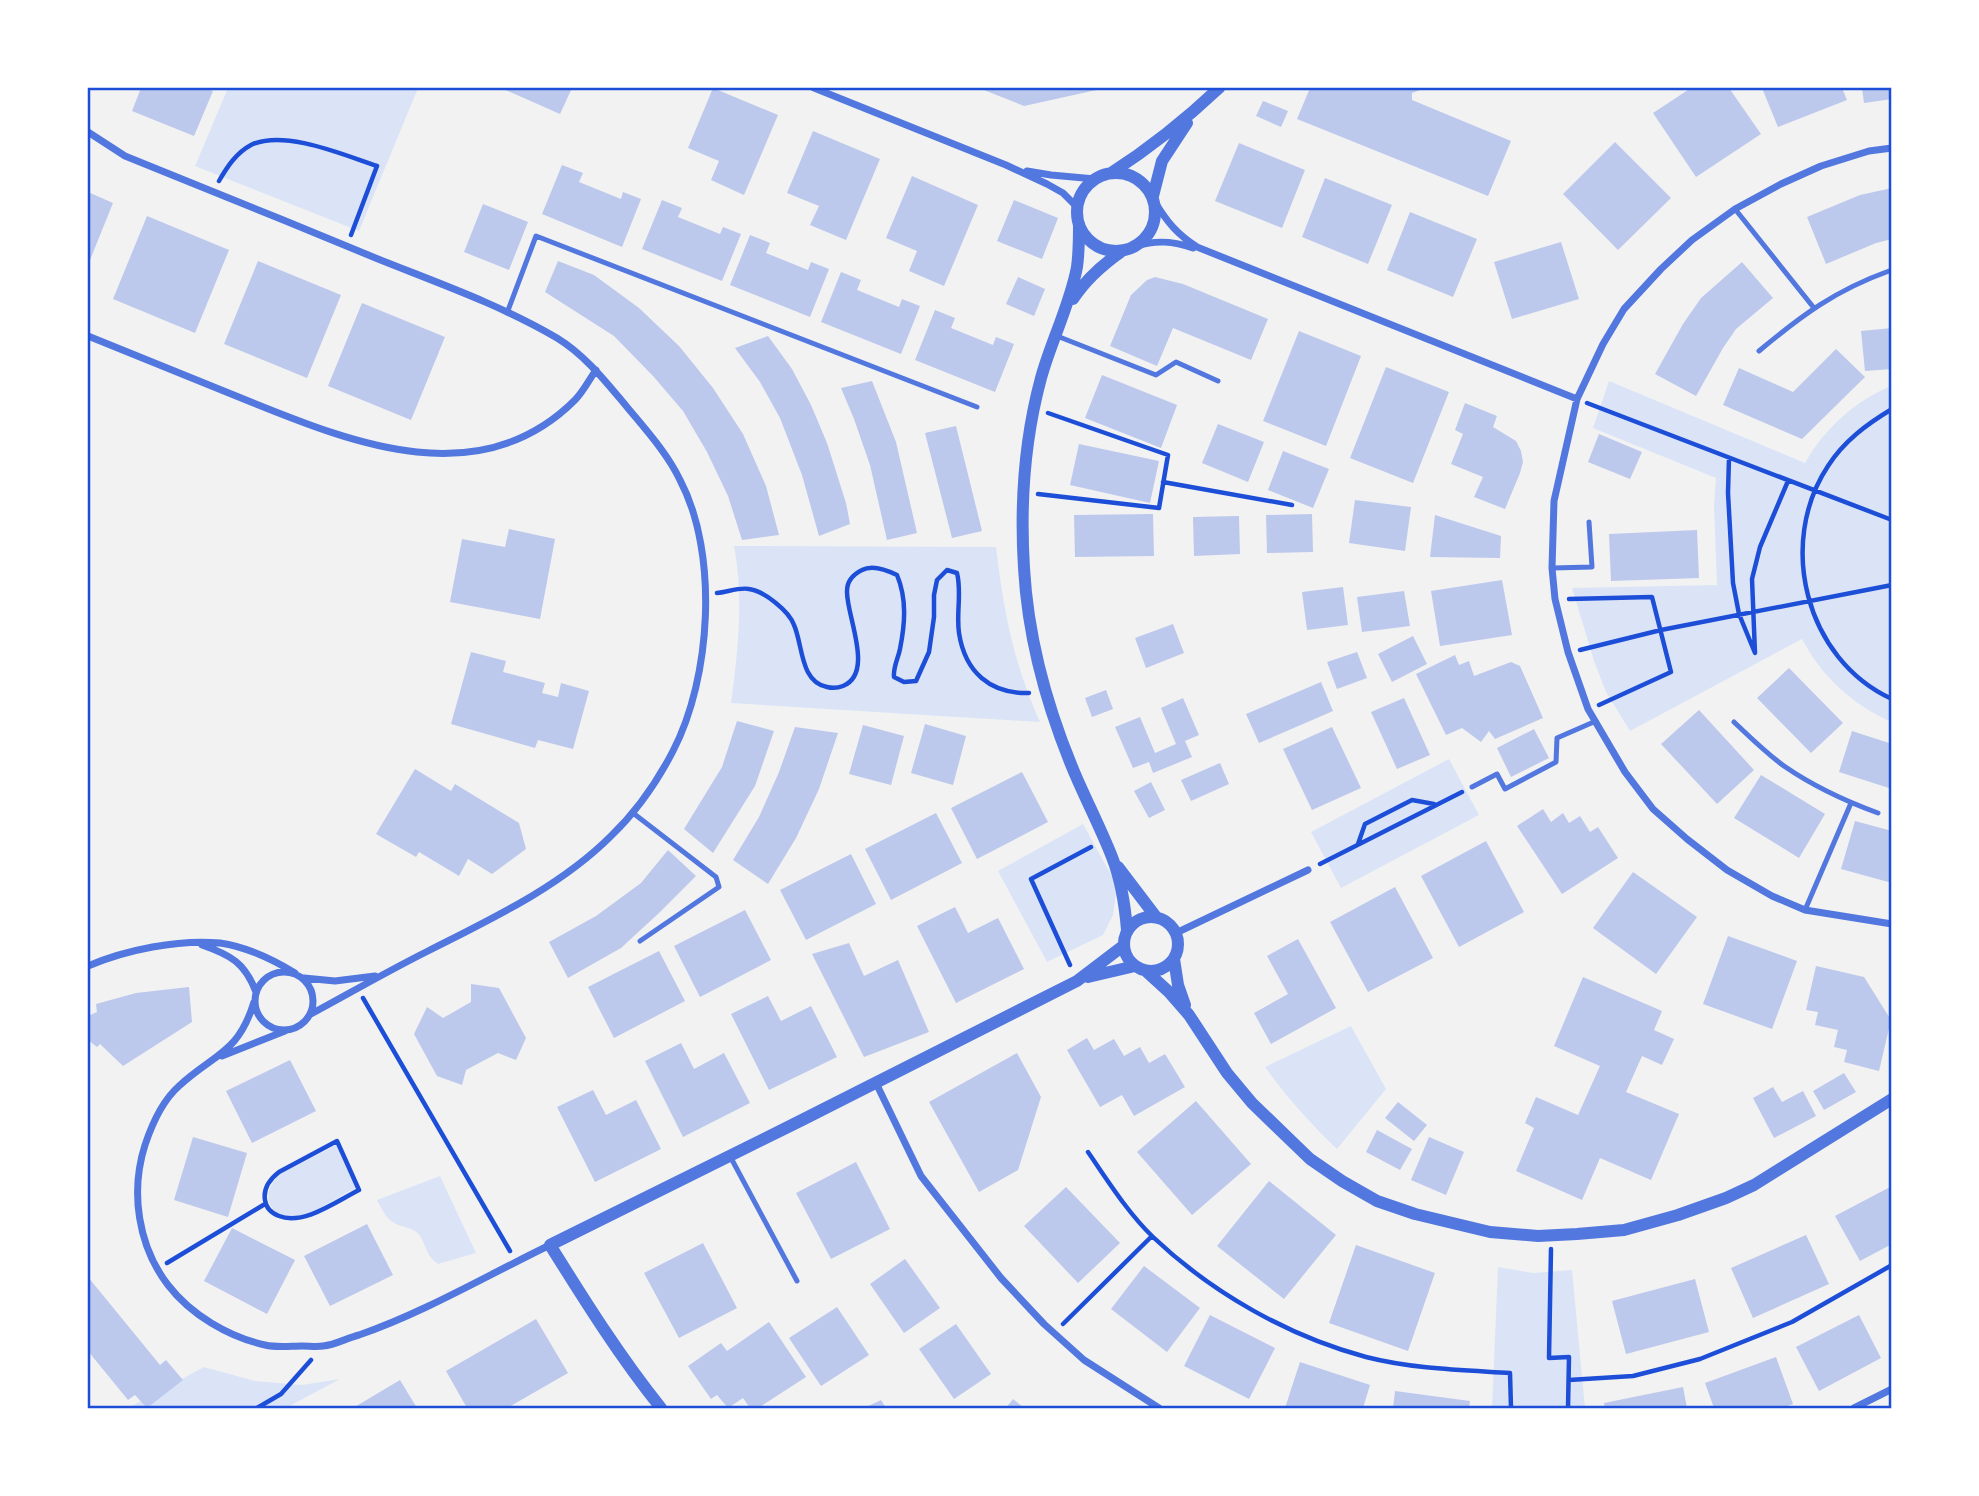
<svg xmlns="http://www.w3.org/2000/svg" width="1979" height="1496" viewBox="0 0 1979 1496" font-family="Raleway,sans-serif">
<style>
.green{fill:#dbe4f7}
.building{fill:#bdc9ec}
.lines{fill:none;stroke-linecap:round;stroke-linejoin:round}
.path{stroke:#1d4ed8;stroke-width:4.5}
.service{stroke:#5277de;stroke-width:5}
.minor{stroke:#5277de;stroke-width:7}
.tertiary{stroke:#5277de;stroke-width:12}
.neatline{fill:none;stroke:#1d4ed8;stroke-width:2.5}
</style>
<rect width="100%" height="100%" fill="#f2f2f2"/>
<path class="green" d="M228,88H418L359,231L195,166Z
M1609,381L1805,463C1824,429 1856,400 1891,386V722C1852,704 1822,677 1802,639L1630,731L1606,692L1594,661L1572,588L1717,585L1714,505L1716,478L1593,428Z
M734,546L996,547C1004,613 1013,661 1040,722L731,703C738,650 744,599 734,546Z
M1449,759L1479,815L1341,888L1311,832Z
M1083,824L1114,880L1116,893L1113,915L1103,935L1047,962L998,871Z
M1351,1026L1386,1089L1337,1149C1311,1124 1286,1097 1265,1067Z
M336,1145L356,1188C342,1195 315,1212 302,1216C271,1223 256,1195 280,1174Z
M440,1176L476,1253L438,1264C426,1256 427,1247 420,1236C414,1226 398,1228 390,1220C384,1215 381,1207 377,1200Z
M1498,1267L1533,1273L1572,1270L1585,1408H1492Z
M204,1367L255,1381L302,1385L340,1379L286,1408H128Z"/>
<path class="building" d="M141,88H205L213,91L194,136L132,111Z
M501,88H572L560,114Z
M713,88L778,115L744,195L711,180L719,161L688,148Z
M979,88H1101V89L1024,106Z
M1310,88H1425L1412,93V100L1511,141L1488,196L1297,119Z
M1691,88H1729L1761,134L1696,177L1653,113Z
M1762,88H1842L1847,100L1778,127Z
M1862,88H1892V99L1864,103Z
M1263,101L1288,111L1281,127L1256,116Z
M813,131L880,159L846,240L810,225L819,206L787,193Z
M1615,142L1671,198L1618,250L1563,194Z
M1239,143L1305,170L1282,228L1215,201Z
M562,165L583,173L579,182L621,199L623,192L641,199L622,247L542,214Z
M912,176L978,205L944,286L909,271L917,251L886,238Z
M1325,178L1392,205L1368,264L1302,237Z
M1892,188V239L1876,243L1826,264L1807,217L1860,195Z
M88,192L113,203L88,265Z
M662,200L682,208L678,217L720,234L723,227L741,234L722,281L642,249Z
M1014,200L1058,218L1042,259L997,241Z
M483,204L528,222L509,270L464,252Z
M1410,212L1477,239L1453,297L1387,270Z
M147,216L229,250L195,333L113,299Z
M750,235L770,243L766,253L808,270L811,262L829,269L810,317L730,285Z
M1561,242L1579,299L1512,319L1494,262Z
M258,261L341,295L307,378L224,344Z
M558,261L594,275L639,308L679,346L713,388L743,434L766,486L779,535L742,540L728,496L707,452L683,411L653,376L614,336L545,292Z
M1742,262L1773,298L1736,329L1723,348L1696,396L1655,374L1683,324L1701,298Z
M841,272L861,280L857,290L899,307L902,299L920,306L901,354L821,322Z
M1018,277L1045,289L1034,316L1006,304Z
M1155,277L1183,284L1268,319L1251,360L1173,328L1157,366L1110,346L1131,295L1147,280Z
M362,303L445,337L411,420L328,386Z
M935,310L955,318L951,328L993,345L996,337L1014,344L995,392L915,360Z
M1892,328V369L1865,371L1861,331Z
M1299,331L1361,356L1326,446L1263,421Z
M768,336L792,369L811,405L827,443L846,503L850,524L819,536L802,475L780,418L760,382L735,348Z
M1836,349L1865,377L1802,439L1723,405L1739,368L1793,392Z
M1386,367L1449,392L1413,483L1350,458Z
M1102,375L1177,405L1161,448L1085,418Z
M872,381L896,442L917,533L887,540L870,465L854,419L841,388Z
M1465,403L1497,416L1493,427L1516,441L1521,451L1523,462L1520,473L1505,509L1474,497L1483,477L1451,464L1463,434L1455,430Z
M1218,424L1264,442L1248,482L1202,463Z
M956,426L982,531L952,538L925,433Z
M1599,434L1642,452L1630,479L1588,462Z
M1079,444L1159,461L1150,503L1070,485Z
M1283,451L1329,469L1313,508L1268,490Z
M1355,500L1411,507L1405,551L1349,543Z
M1153,514L1154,556L1075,557L1074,515Z
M1312,514L1313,552L1267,553L1266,515Z
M1435,515L1501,536L1500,558L1430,557Z
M1239,516L1240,554L1194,556L1193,517Z
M509,529L555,539L540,619L450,602L462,539L505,547Z
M1697,530L1699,578L1611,581L1609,534Z
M1502,580L1512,635L1440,646L1431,591Z
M1343,587L1348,625L1307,630L1302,592Z
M1404,591L1410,626L1362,632L1357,597Z
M1173,624L1184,653L1146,668L1135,638Z
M1413,636L1427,664L1392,682L1378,654Z
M471,652L506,661L503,672L545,683L542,693L558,697L561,683L589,691L573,749L538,740L535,748L451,724Z
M1357,652L1367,678L1337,689L1327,662Z
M1455,655L1459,665L1469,661L1474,676L1511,662L1520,666L1543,718L1495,739L1489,731L1481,742L1462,728L1446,735L1416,674Z
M1789,668L1843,723L1811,753L1757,698Z
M1321,682L1333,711L1259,743L1246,714Z
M1106,690L1113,709L1092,717L1085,698Z
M1183,698L1199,735L1185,741L1192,757L1153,773L1149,762L1133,768L1115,727L1140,717L1155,753L1176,744L1161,708Z
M1404,698L1430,755L1397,769L1371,712Z
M1699,710L1754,770L1717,804L1661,744Z
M737,721L774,731L755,786L713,853L684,829L722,767Z
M925,724L966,736L953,785L911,773Z
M863,725L904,736L891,785L849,774Z
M795,727L838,733L819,789L796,838L768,884L733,860L759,817L779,772Z
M1332,727L1361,788L1312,810L1283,749Z
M1534,729L1549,758L1511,777L1497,748Z
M1852,731L1892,744V789L1839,772Z
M1220,763L1229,784L1191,801L1181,780Z
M415,769L451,791L455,784L519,823L526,849L492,874L468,859L459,876L419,852L416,857L376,834Z
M1022,772L1048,822L977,859L951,808Z
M1761,775L1825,814L1799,858L1734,818Z
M1151,782L1165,810L1149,818L1134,791Z
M1543,809L1551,822L1563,813L1569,823L1580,816L1590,832L1598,827L1618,858L1562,894L1517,826Z
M936,813L962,863L891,900L865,849Z
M1855,821L1892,831V883L1841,869Z
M1486,841L1524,912L1459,947L1421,876Z
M668,850L696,876L659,913L621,948L568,978L549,942L596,916L641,883Z
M851,854L876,904L806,940L780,890Z
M1633,872L1697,917L1656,974L1593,928Z
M1395,887L1433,958L1368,992L1330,922Z
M955,907L968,933L998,918L1024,969L956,1003L917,926Z
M745,910L771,960L700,997L674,946Z
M1728,936L1797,961L1772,1029L1703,1004Z
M1298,939L1336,1008L1271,1044L1254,1013L1288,994L1267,956Z
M849,943L864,976L898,960L929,1032L864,1057L812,954Z
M659,951L685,1001L614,1038L588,987Z
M1816,966L1864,977L1891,1020L1879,1071L1844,1062L1847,1050L1834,1047L1838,1030L1815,1025L1818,1012L1806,1010Z
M1583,977L1662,1011L1654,1030L1674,1039L1662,1065L1642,1056L1626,1092L1679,1114L1651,1180L1600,1158L1582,1200L1516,1171L1534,1128L1525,1123L1536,1097L1578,1115L1600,1066L1554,1046Z
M471,984L499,988L526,1038L516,1060L498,1053L466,1070L462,1085L437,1076L414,1034L427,1007L443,1018L471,1002Z
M189,987L192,1022L123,1066L100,1044L97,1047L88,1040V1016L97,1012L96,1004L136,993Z
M768,996L781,1021L811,1006L837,1057L769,1090L731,1014Z
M1087,1038L1094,1050L1114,1039L1124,1056L1140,1047L1149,1063L1165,1054L1185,1087L1134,1116L1122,1095L1100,1107L1067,1050Z
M681,1043L694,1069L724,1053L750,1103L683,1137L645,1061Z
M1017,1053L1041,1097L1018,1170L979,1192L929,1102Z
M290,1060L316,1111L252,1143L226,1091Z
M1844,1073L1856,1092L1824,1110L1813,1091Z
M1773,1087L1782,1102L1803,1091L1816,1116L1774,1138L1753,1098Z
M593,1090L606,1115L636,1100L661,1149L595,1182L557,1107Z
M1196,1101L1251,1164L1192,1215L1137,1152Z
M1398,1102L1427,1125L1414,1141L1385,1118Z
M1377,1130L1412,1149L1400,1170L1366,1152Z
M193,1137L247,1153L228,1217L174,1200Z
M1429,1137L1464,1152L1446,1195L1411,1180Z
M856,1162L890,1229L831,1259L796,1193Z
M1269,1181L1336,1235L1284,1299L1217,1246Z
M1892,1186V1244L1860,1261L1835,1216Z
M1066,1187L1120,1243L1078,1283L1024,1226Z
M367,1224L393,1275L330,1306L304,1256Z
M232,1228L295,1260L267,1314L204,1281Z
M1806,1235L1829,1284L1753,1318L1731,1268Z
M703,1243L737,1308L679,1338L644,1273Z
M1356,1245L1435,1273L1408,1351L1329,1323Z
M905,1259L940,1308L904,1333L870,1284Z
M1144,1266L1200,1308L1167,1352L1111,1309Z
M88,1277L160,1365L166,1360L183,1380L147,1408L135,1395L128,1400L88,1351Z
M1695,1279L1709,1332L1626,1354L1612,1301Z
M837,1307L869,1355L821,1386L789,1338Z
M1210,1315L1275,1348L1249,1399L1184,1366Z
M1859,1315L1881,1358L1819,1391L1796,1347Z
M536,1319L568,1373L507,1408H467L446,1371Z
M769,1322L806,1377L758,1408H750L743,1398L728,1408L717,1395L711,1399L688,1366L721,1343L727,1351Z
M956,1324L991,1374L954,1399L919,1349Z
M1776,1357L1793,1404L1782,1408H1714L1705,1383Z
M1300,1362L1370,1385L1363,1408H1285Z
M400,1380L417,1408H353Z
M1683,1387L1687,1408H1605L1604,1403Z
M1395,1391L1470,1401L1469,1408H1393Z
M1013,1399L1024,1408H1006Z
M881,1400L886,1408H864Z"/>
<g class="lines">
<path class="path" d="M219,181C227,167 236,153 251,145C284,129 344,155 377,166L351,235
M1587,403L1892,520
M1892,409C1867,424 1844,441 1828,466C1777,543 1805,659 1892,699
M1729,458L1728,493L1733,583L1739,614L1755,653L1752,579L1760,547L1788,481
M1163,482L1292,505
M1038,494L1159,508L1168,455L1048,413
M717,593C727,592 740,587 749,589C764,591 789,611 794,625C803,645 800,682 827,687C831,688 838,688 843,686C875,673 846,615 847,591C847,581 854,574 862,570C873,564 887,570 897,575C907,599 905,624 900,649C898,659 893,667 894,677L904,682L916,681L929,652L934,617V595L937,580L947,570L957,573C962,593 956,613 959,633C965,672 990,694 1029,693
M1569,599L1652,597L1671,672L1599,705
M1580,650L1661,630L1892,585
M1358,844L1365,824L1412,800L1434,804
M1320,864L1462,792
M1070,965L1031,879L1091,847
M363,998L510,1251
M337,1141L359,1190C337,1201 303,1226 279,1216C271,1213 266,1208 265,1200C263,1188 270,1179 279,1172Z
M1088,1152C1108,1181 1128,1213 1153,1237C1212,1293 1288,1336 1366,1357C1413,1369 1462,1370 1510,1373L1511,1408
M1551,1249L1549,1358L1569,1357L1568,1408
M167,1263L265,1204
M1063,1324L1152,1236
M1569,1380L1633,1376L1700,1359L1792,1322L1892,1265
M257,1408L281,1394L311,1360"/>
<path class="service" d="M1735,209L1814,308
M507,313L536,236L977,407
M1057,336L1156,375L1176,362L1218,381
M1759,351C1802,315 1836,290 1889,271
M1552,568L1592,567L1589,522
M1734,722C1750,737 1766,753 1784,766C1813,786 1845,801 1878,813
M1472,787L1497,774L1505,789L1556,762L1557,738L1596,721
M633,813L716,877L719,887L640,941
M1805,910L1851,803
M731,1158L797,1281"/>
<path class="minor" d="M814,88L1006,165L1047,184L1063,193L1077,207
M88,132L125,156C209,190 294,224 378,259C438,283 501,305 557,338C585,355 606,382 627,407C646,430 667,453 680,480C719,554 711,678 673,751C657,782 636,812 611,836C560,887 491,919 428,951C388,971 350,993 311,1014
M1892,148L1869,151L1821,166L1781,184L1735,209L1692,240L1661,269L1624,309L1603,344L1577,399L1554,501L1552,568L1555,599L1568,652L1588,709L1625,772L1653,809L1687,839L1727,870L1772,896L1805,910L1892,924
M1027,171L1051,175L1095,179
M1155,202C1167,222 1177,234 1197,247L1577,399
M1136,246C1156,240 1173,241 1193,248
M88,336C142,358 196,380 251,402C355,444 481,494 575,400C583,392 589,380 596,370
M1176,933L1308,870
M202,945C231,955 245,963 256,992
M88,966C125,950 179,939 220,943C248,947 272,959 295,973
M255 1001a29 29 0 1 1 58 0a29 29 0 1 1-58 0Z
M304,978L335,981L375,976
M254,1002C238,1054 215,1053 179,1086C162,1101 152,1124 145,1145C130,1192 138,1246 168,1285C191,1315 229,1337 265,1345C277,1348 291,1346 302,1346C309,1346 317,1347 323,1346C335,1345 347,1338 359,1335C423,1313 488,1275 550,1245
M222,1056L285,1031
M876,1083L921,1176L1001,1278L1044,1324L1084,1360L1159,1408
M1854,1408L1892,1389"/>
<path class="tertiary" d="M1077 212a39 39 0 1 1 78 0a39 39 0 1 1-78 0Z
M1111,173C1150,148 1185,120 1219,88
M1153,196L1162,161L1187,123
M1079,225C1079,239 1079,253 1077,267C1070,305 1051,341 1041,378C1024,441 1020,504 1024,568C1028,639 1048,710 1075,774C1087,802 1101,829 1112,857C1121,880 1125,905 1127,930
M1073,299C1086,279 1102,265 1122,251
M1118,867L1156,917
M1124 944a27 27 0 1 1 54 0a27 27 0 1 1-54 0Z
M1174,959L1178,985L1185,1005
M1146,971L1169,992L1189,1015L1227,1073L1252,1103L1310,1159L1342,1181L1377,1201L1415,1214L1490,1232L1538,1236L1577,1234L1624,1230L1678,1215L1726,1198L1754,1185L1892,1099
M1088,977L1135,966
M661,1408C620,1357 585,1301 550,1245L802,1120L1077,981L1123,946"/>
</g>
<rect width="1979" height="1496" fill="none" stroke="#ffffff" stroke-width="178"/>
<rect x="89" y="89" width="1801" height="1318" class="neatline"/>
</svg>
